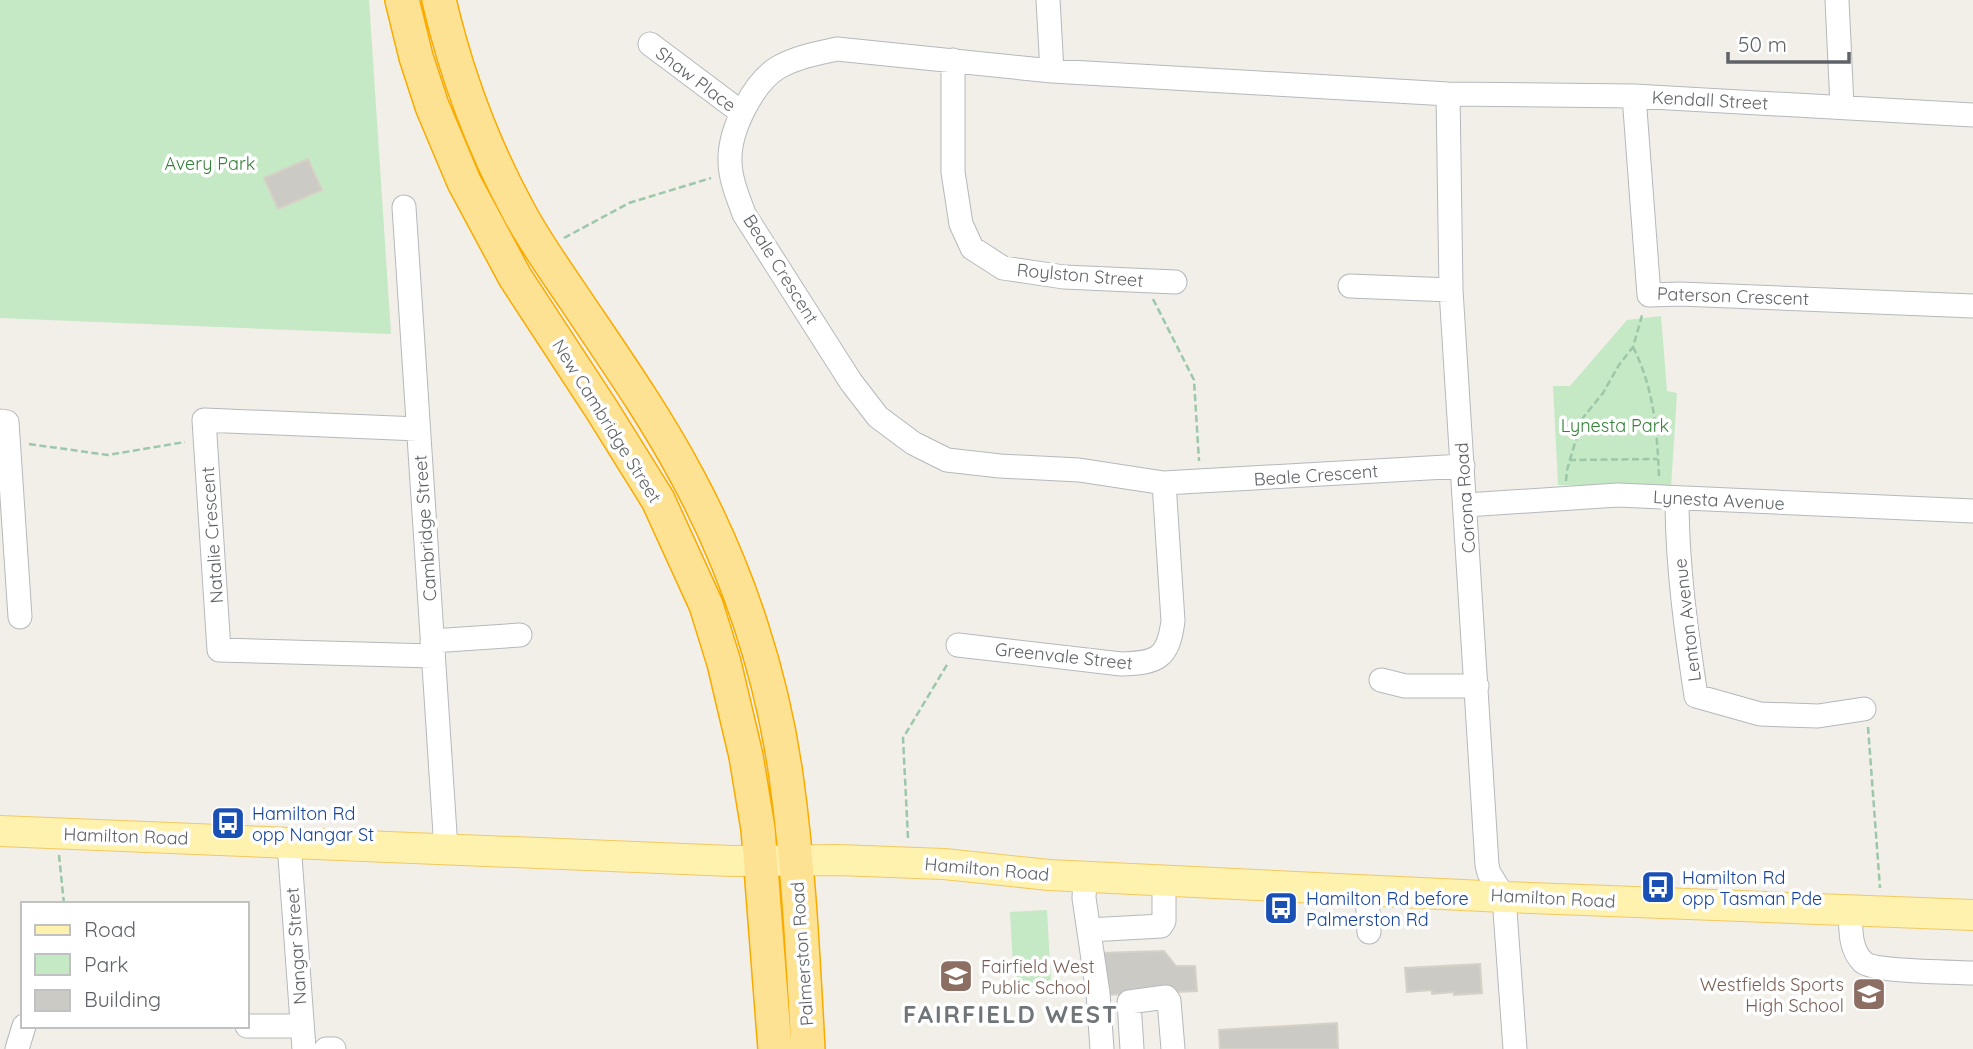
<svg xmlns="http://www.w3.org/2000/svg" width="1973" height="1049" viewBox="0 0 1973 1049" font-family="Quicksand,sans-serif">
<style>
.green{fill:#c5e8c5}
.building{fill:#cccac5;stroke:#d6d1c6;stroke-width:2}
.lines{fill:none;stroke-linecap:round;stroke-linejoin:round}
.minor-casing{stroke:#b5b8bc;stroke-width:25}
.major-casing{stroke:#f2c960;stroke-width:32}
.highway-casing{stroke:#f9ab00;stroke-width:36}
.path{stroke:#9cc7a9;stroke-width:2.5;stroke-dasharray:7 3.5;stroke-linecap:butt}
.minor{stroke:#fff;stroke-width:23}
.major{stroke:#fff2af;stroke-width:30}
.highway{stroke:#fde293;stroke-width:33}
.labels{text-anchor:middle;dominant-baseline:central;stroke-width:7;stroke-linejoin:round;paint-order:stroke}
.street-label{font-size:18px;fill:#5f6368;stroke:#fff}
.park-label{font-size:18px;fill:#348238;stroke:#fff}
.transit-label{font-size:18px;fill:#164399;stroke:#fff;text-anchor:start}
.education-label{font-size:18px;fill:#785e54;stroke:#fff;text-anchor:start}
.district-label{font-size:24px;font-weight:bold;letter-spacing:2px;fill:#70757a;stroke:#fff}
</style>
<rect width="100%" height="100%" fill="#f1efe8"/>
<path class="green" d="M0,0H369L391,334L0,318Z
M1661,316L1667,391L1677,393L1671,487L1558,485L1553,386H1570L1627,320Z
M1047,910L1051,982L1014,984L1010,912Z"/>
<path class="building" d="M308,159L322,190L278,209L264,178Z
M1164,951L1176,966H1195L1197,991L1105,995L1100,953Z
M1480,964L1482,993L1454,995V992L1432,994V990L1407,992L1405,968Z
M1337,1023L1338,1049H1220L1219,1030Z"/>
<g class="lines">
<g class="minor-casing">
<path id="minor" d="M1048,0L1052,71
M1837,0L1842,106
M650,44L742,113
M953,60V172L961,224L972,248L1003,268L1064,277L1175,282
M1448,94L1451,290L1487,865L1489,873L1504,897L1515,1049
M1634,96L1649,295L1680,294L1973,306
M404,207L446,849
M1350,286L1451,290
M0,421L7,422L20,617
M418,429L204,420L219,650L433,656
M1463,466L1164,483L1079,470L1000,466L947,460L913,443L878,417L851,382L744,214C738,197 730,179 730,161C729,131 753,82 779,67C797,57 818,53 837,49L1052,71L1259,83L1448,94L1634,96L1973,115
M1677,498C1677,565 1686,630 1696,696L1760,714L1818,716L1864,709
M1466,505L1618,495L1973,511
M432,641L520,635
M958,645L1121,664C1157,663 1168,659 1173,621L1164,483
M1381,680L1405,686H1477
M289,843L304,1049
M1085,877L1084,898L1098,993L1102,1049
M1367,890L1369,932
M1850,910C1851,927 1849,949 1863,962C1874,972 1954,972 1973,973
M1089,930L1161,926L1164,921V881
M247,1026H301
M17,1049L24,1026
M326,1049H334
M1132,1049L1129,1002L1166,997L1169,1001L1173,1049"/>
</g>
<g class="major-casing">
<path id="major" d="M0,831L732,861L838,860L944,864L1049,875L1504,897L1973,915"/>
</g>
<g class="highway-casing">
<path id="highway" d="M402,0L416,57L432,106L464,182L515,277L602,410L658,500L706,605L724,663L746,756L758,829L775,1049
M439,0C456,73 483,146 519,212C535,242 555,270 574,298C613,356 654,414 687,476C738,570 773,677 787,783C799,871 803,960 808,1049"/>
</g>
<path class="path" d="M564,238L629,203L711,178
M1153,299L1194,380L1199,461
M1633,347C1654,388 1657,431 1659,476
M29,444L108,455L185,442
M1569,460L1657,459
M1566,481L1567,470L1582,419L1603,393L1619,365L1633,347L1643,312
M1868,727L1880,888
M908,838L903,738L948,663
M59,855L64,904"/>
<use href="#minor" class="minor"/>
<use href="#major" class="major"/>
<use href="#highway" class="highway"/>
</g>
<defs>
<g id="bus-square" transform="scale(1.75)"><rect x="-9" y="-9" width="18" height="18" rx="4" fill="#1a4fb4" stroke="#fff"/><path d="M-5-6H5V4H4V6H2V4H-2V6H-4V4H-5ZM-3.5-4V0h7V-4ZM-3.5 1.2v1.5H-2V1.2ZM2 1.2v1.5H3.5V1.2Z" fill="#fff"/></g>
<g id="school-square" transform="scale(1.75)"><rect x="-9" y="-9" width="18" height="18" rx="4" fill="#8d6e63" stroke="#fff"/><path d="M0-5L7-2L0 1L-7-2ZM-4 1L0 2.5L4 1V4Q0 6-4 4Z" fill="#fff"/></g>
</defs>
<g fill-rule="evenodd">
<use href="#bus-square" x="228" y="823"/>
<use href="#bus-square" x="1658" y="887"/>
<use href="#bus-square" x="1281" y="908"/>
<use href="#school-square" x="956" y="976"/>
<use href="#school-square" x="1869" y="994"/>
</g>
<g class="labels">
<g class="street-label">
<text transform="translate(696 79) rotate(37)">Shaw Place</text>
<text transform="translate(1710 100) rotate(3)">Kendall Street</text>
<text transform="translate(781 269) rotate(58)">Beale Crescent</text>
<text transform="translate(1080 275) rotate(5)">Roylston Street</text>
<text transform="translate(1733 296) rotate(2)">Paterson Crescent</text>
<text transform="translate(607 421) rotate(58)">New Cambridge Street</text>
<text transform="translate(1316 475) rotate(-4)">Beale Crescent</text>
<text transform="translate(1465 498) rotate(-94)">Corona Road</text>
<text transform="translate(1719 500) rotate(3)">Lynesta Avenue</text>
<text transform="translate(425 528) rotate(-94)">Cambridge Street</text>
<text transform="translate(212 535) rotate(-94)">Natalie Crescent</text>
<text transform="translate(1687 620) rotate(-97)">Lenton Avenue</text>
<text transform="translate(1064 656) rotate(6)">Greenvale Street</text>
<text transform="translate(126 836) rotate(2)">Hamilton Road</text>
<text transform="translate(987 869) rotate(5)">Hamilton Road</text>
<text transform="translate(1553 898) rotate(3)">Hamilton Road</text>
<text transform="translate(296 946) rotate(-94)">Nangar Street</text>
<text transform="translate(802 954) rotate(-94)">Palmerston Road</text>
</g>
<g class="park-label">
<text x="210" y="163">Avery Park</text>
<text x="1615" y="425">Lynesta Park</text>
</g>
<g class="transit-label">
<text x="252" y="813">Hamilton Rd<tspan x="252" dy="21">opp Nangar St</tspan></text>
<text x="1682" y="877">Hamilton Rd<tspan x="1682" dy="21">opp Tasman Pde</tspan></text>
<text x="1306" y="898">Hamilton Rd before<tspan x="1306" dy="21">Palmerston Rd</tspan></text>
</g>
<g class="education-label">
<text x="981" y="966">Fairfield West<tspan x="981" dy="21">Public School</tspan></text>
<text x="1844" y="984" text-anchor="end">Westfields Sports<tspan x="1844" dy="21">High School</tspan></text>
</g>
<g class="district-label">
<text x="1011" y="1014">FAIRFIELD WEST</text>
</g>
</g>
<rect x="21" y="902" width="228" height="126" fill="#ffffff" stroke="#bfc1c3" stroke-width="2"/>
<rect x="35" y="925" width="35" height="10" fill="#fff2af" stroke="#bfc1c3" stroke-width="2"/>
<text x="84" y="937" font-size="21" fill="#5f6368">Road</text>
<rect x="35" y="954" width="35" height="21" fill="#c5e8c5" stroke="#bfc1c3" stroke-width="2"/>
<text x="84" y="972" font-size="21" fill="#5f6368">Park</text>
<rect x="35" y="990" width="35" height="21" fill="#cccac5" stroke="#bfc1c3" stroke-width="2"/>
<text x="84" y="1007" font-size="21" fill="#5f6368">Building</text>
<path d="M1728 52v10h121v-10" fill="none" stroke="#5f6368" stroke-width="3.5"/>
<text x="1738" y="52" font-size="21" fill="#5f6368" stroke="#ffffff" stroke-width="5" paint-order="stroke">50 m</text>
</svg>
